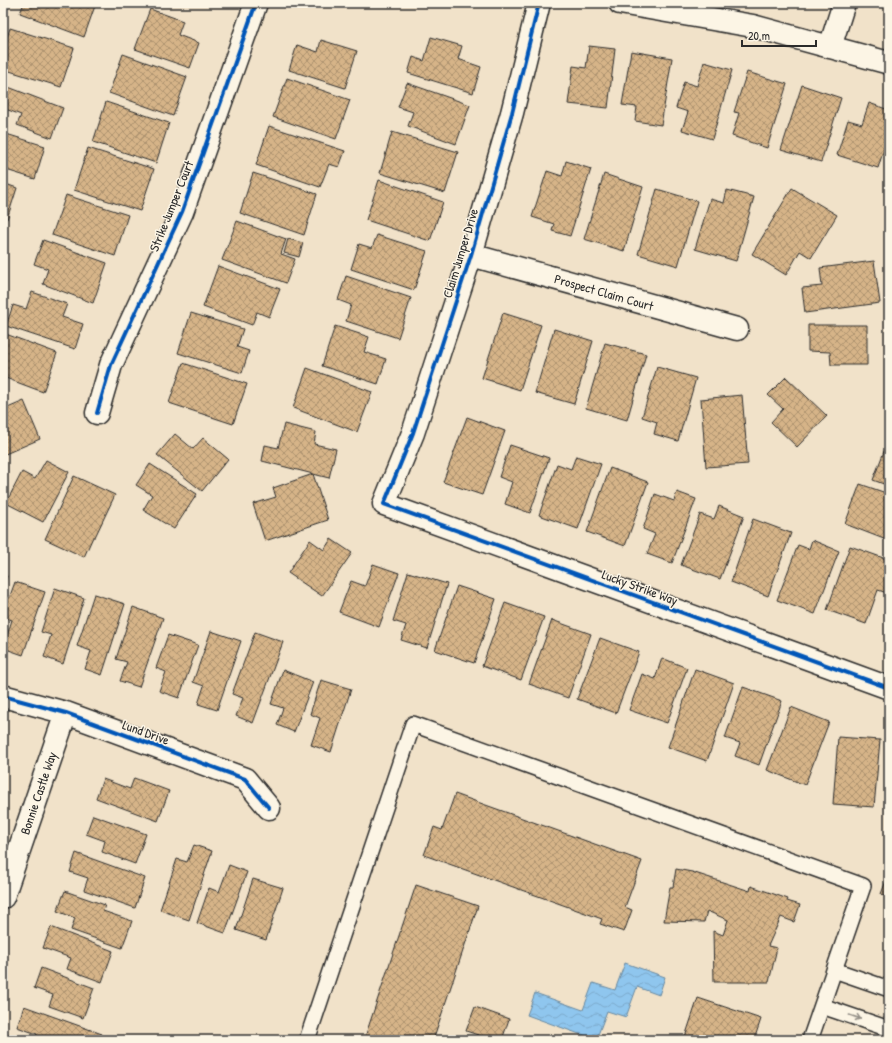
<svg xmlns="http://www.w3.org/2000/svg" width="892" height="1043" viewBox="0 0 892 1043" font-family="'Patrick Hand',sans-serif">
<style>
.water{fill:url(#water-waves);stroke:#6788a0}
.building{fill:url(#building-cross-hatch);stroke:#2b2b2b}
.lines{fill:none;stroke-linecap:round;stroke-linejoin:round}
.lane-casing{stroke:#2b2b2b;stroke-width:18}
.street-casing{stroke:#2b2b2b;stroke-width:25}
.lane{stroke:#fcf5e5;stroke-width:15}
.street{stroke:#fcf5e5;stroke-width:22}
.cycleway-casing{stroke:#fcf5e5;stroke-width:6}
.cycleway{stroke:#0057b8;stroke-width:4}
.oneway{stroke:#949088}
.labels{text-anchor:middle;dominant-baseline:central;stroke-width:3;stroke-linejoin:round;paint-order:stroke}
.street-label{font-size:13px;fill:#2b2b2b;stroke:#fcf5e5}
</style>
<defs>
<pattern id="water-waves" width="16" height="10" patternUnits="userSpaceOnUse"><rect width="16" height="10" fill="#8fc6ee"/><path d="M0 5q4-4 8 0t8 0" fill="none" stroke="#7caacc"/></pattern>
<pattern id="building-cross-hatch" width="8" height="8" patternUnits="userSpaceOnUse"><rect width="8" height="8" fill="#d6b488"/><path d="M0 0l8 8M0 8l8-8" fill="none" stroke="#ae936f"/></pattern>
</defs>
<rect width="100%" height="100%" fill="#f1e2c9"/>
<filter id="ink" filterUnits="userSpaceOnUse"><feTurbulence type="fractalNoise" baseFrequency=".025" numOctaves="2"/><feDisplacementMap in="SourceGraphic" scale="8" xChannelSelector="R" yChannelSelector="G"/><feConvolveMatrix kernelMatrix="1 2 1 2 8 2 1 2 1" color-interpolation-filters="sRGB"/></filter>
<g filter="url(#ink)">
<path class="water" d="M625,963L665,977L659,995L637,987L626,1017L607,1011L596,1040L527,1015L535,993L583,1010L593,983L615,990Z"/>
<path class="building" d="M24,3H96L84,37L20,13Z
M150,9L183,21L178,35L199,43L190,68L135,49Z
M10,28L74,48L61,87L3,69V51Z
M431,37L462,46L458,59L481,67L473,93L408,73L413,57L424,61Z
M321,40L357,51L345,88L289,70L297,45L318,52Z
M589,46L615,49L608,108L568,104L573,66L586,68Z
M631,51L672,58L661,125L635,121L637,107L622,105Z
M123,54L187,77L173,116L109,93Z
M704,62L732,70L712,139L682,130L688,112L676,108L684,82L697,86Z
M747,72L787,84L767,148L732,136L739,113L734,112Z
M287,78L350,100L336,139L273,117Z
M407,83L470,105L456,144L408,126L413,112L398,107Z
M3,85L63,108L52,138L17,125L21,115L3,108Z
M802,85L841,98L821,162L781,150Z
M106,102L169,123L156,163L93,142Z
M869,103L889,110V133L878,168L837,155L848,120L862,124Z
M269,126L345,151L339,167L329,164L320,187L256,165Z
M392,132L458,152L445,193L380,173Z
M3,133L45,146L35,179L3,169L4,157L3,156Z
M88,148L154,169L140,211L74,190Z
M566,161L591,169L570,236L552,231L554,224L532,217L547,171L562,176Z
M253,173L317,194L304,235L240,213Z
M604,174L643,187L624,251L584,239Z
M379,180L443,202L430,241L366,220Z
M3,183L17,188L7,219L3,218Z
M792,188L837,215L811,258L800,251L786,275L752,254Z
M657,189L697,201L678,266L638,254Z
M727,190L754,197L736,261L695,249L710,199L724,203Z
M66,195L128,215L115,256L52,235Z
M237,221L286,239L281,254L295,259L286,283L222,260Z
M377,235L427,251L414,290L351,269L359,244L372,248Z
M288,239L303,243L299,257L284,253Z
M43,240L107,263L93,303L43,284L48,269L34,264Z
M874,261L880,303L805,313L802,288L822,286L820,268Z
M218,266L280,289L269,317L257,312L252,325L203,307Z
M346,276L411,298L398,338L346,321L351,305L338,300Z
M32,292L67,304L62,317L83,324L75,349L6,326L13,305L26,309Z
M191,313L243,329L237,347L249,351L242,373L178,353Z
M503,313L541,325L520,390L482,378Z
M808,325H867V365H831L830,352L808,351Z
M335,326L369,337L364,352L386,359L378,384L322,366Z
M554,329L593,341L574,404L535,393Z
M3,333L57,353L43,392L3,377Z
M605,343L646,354L627,420L586,408Z
M183,363L247,384L233,424L169,403Z
M657,367L696,378L678,441L654,434L657,422L642,417Z
M307,368L372,392L357,432L293,408Z
M786,377L827,416L797,447L771,422L783,409L768,395Z
M742,395L748,464L706,467L701,399Z
M24,401L40,439L3,455V410Z
M467,417L505,431L482,495L443,482Z
M284,424L316,432L314,444L336,449L329,478L262,461L265,445L278,448Z
M175,434L193,449L203,438L228,459L202,491L157,455Z
M888,441H889V486L873,480Z
M510,445L549,458L530,513L505,504L512,482L499,477Z
M576,456L601,464L578,529L539,515L557,464L571,469Z
M46,460L69,472L43,522L6,503L22,472L35,479Z
M150,464L197,494L174,529L143,510L152,495L136,485Z
M610,468L648,482L625,546L587,532Z
M313,474L328,520L265,541L253,504L276,497L273,488Z
M74,476L115,495L95,537H93L84,557L45,539Z
M860,484L889,494V541L845,524Z
M677,492L696,499L672,563L647,554L655,534L643,529L655,494L674,501Z
M719,506L744,516L720,579L681,565L700,514L714,519Z
M753,519L791,533L768,596L731,582Z
M331,539L352,553L322,596L288,573L310,540L324,550Z
M812,540L839,551L815,614L777,600L798,545L809,549Z
M850,546L889,560V589L887,593L878,590L866,624L827,610Z
M373,564L399,573L379,627L339,612L351,581L365,586Z
M408,572L447,584L427,648L401,640L406,625L393,621Z
M3,575L7,576L3,588Z
M15,582L45,592L23,655L3,648L12,620L3,617V615Z
M457,586L496,599L474,663L435,650Z
M55,588L84,598L63,664L44,657L51,635L41,632Z
M94,594L125,604L102,675L85,669L91,651L77,646Z
M505,603L544,617L521,680L482,666Z
M133,607L163,618L139,687L120,681L127,662L116,659Z
M552,620L591,634L568,698L529,684Z
M211,631L241,641L217,710L198,704L204,686L193,682Z
M255,632L283,642L253,723L236,716L243,698L232,694Z
M168,635L198,645L179,698L159,691L166,672L156,668Z
M600,638L639,652L616,713L577,699Z
M662,658L687,668L667,723L629,710L642,674L655,679Z
M695,669L734,683L707,761L668,747Z
M283,670L313,682L294,732L277,725L283,708L271,704Z
M321,680L351,689L331,752L311,745L320,718L310,714Z
M743,687L782,701L759,765L735,756L740,743L725,738Z
M791,707L829,722L805,785L767,770Z
M838,737L880,740L874,807L833,804Z
M134,778L169,791L158,821L96,798L103,779L130,789Z
M455,794L642,861L625,907L632,910L624,932L600,924L602,919L424,855L434,827L442,830Z
M93,815L146,834L135,864L102,852L105,841L86,834Z
M194,845L212,851L189,920L160,910L177,859L187,862Z
M76,853L145,878L135,908L84,890L88,878L70,872Z
M229,865L247,872L225,933L197,923L209,888L219,892Z
M676,869L692,872L750,891L751,886L788,899L787,901L800,905L794,922L781,917L768,946L777,948L769,982H714L713,931L723,935L728,920L707,911L704,922L664,921L670,887H673Z
M889,873V897L881,894Z
M253,879L283,888L266,940L236,930Z
M416,885L478,906L433,1040H364Z
M65,891L105,905L103,911L132,921L122,948L71,930L75,918L57,911Z
M51,927L113,951L102,982L67,969L71,958L43,948Z
M41,968L94,988L83,1018L49,1006L53,995L34,988Z
M698,998L761,1019L754,1040H684Z
M24,1006L102,1034L100,1040H35L37,1034L17,1027Z
M475,1007L509,1019L502,1040H493L466,1031Z"/>
<g class="lines">
<g class="lane-casing">
<path id="lane" d="M834,970L889,989
M822,1006L889,1029
M307,1040L413,724L863,886L810,1040"/>
</g>
<g class="street-casing">
<path id="street" d="M539,3L512,113L471,255L413,433L384,504L889,688
M620,3L753,26L889,63
M830,47L844,3
M471,255L737,329
M97,413L111,365L182,212L256,3
M3,696L66,713L245,779L269,808
M3,897L66,713"/>
</g>
<use href="#lane" class="lane"/>
<use href="#street" class="street"/>
<g class="cycleway-casing">
<path id="cycleway" d="M539,3L512,113L471,255L413,433L384,504L889,688
M97,413L111,365L182,212L256,3
M3,696L66,713L245,779L269,808"/>
</g>
<use href="#cycleway" class="cycleway"/>
</g>
<defs><path id="oneway-shaft" d="M-6 0H5M1.5-3L5.5 0L1.5 3" fill="none" stroke-width="1.6" stroke-linecap="round" stroke-linejoin="round"/></defs>
<use class="oneway" href="#oneway-shaft" transform="translate(855 1017) rotate(19)"/>
</g>
<g class="labels">
<g class="street-label">
<text transform="translate(171 206) rotate(-68)">Strike Jumper Court</text>
<text transform="translate(460 253) rotate(-73)">Claim Jumper Drive</text>
<text transform="translate(604 292) rotate(16)">Prospect Claim Court</text>
<text transform="translate(640 587) rotate(20)">Lucky Strike Way</text>
<text transform="translate(146 732) rotate(20)">Lund Drive</text>
<text transform="translate(38 793) rotate(-71)">Bonnie Castle Way</text>
</g>
</g>
<rect width="892" height="1043" fill="none" stroke="#fcf5e5" stroke-width="16"/>
<rect x="8" y="8" width="876" height="1027" fill="none" stroke="#2b2b2b" stroke-width="1.5" filter="url(#ink)"/>
<path d="M742 40v6h74v-6" fill="none" stroke="#2b2b2b" stroke-width="2"/>
<text x="748" y="40" font-size="12" fill="#2b2b2b" stroke="#fcf5e5" stroke-width="3" paint-order="stroke">20 m</text>
</svg>
